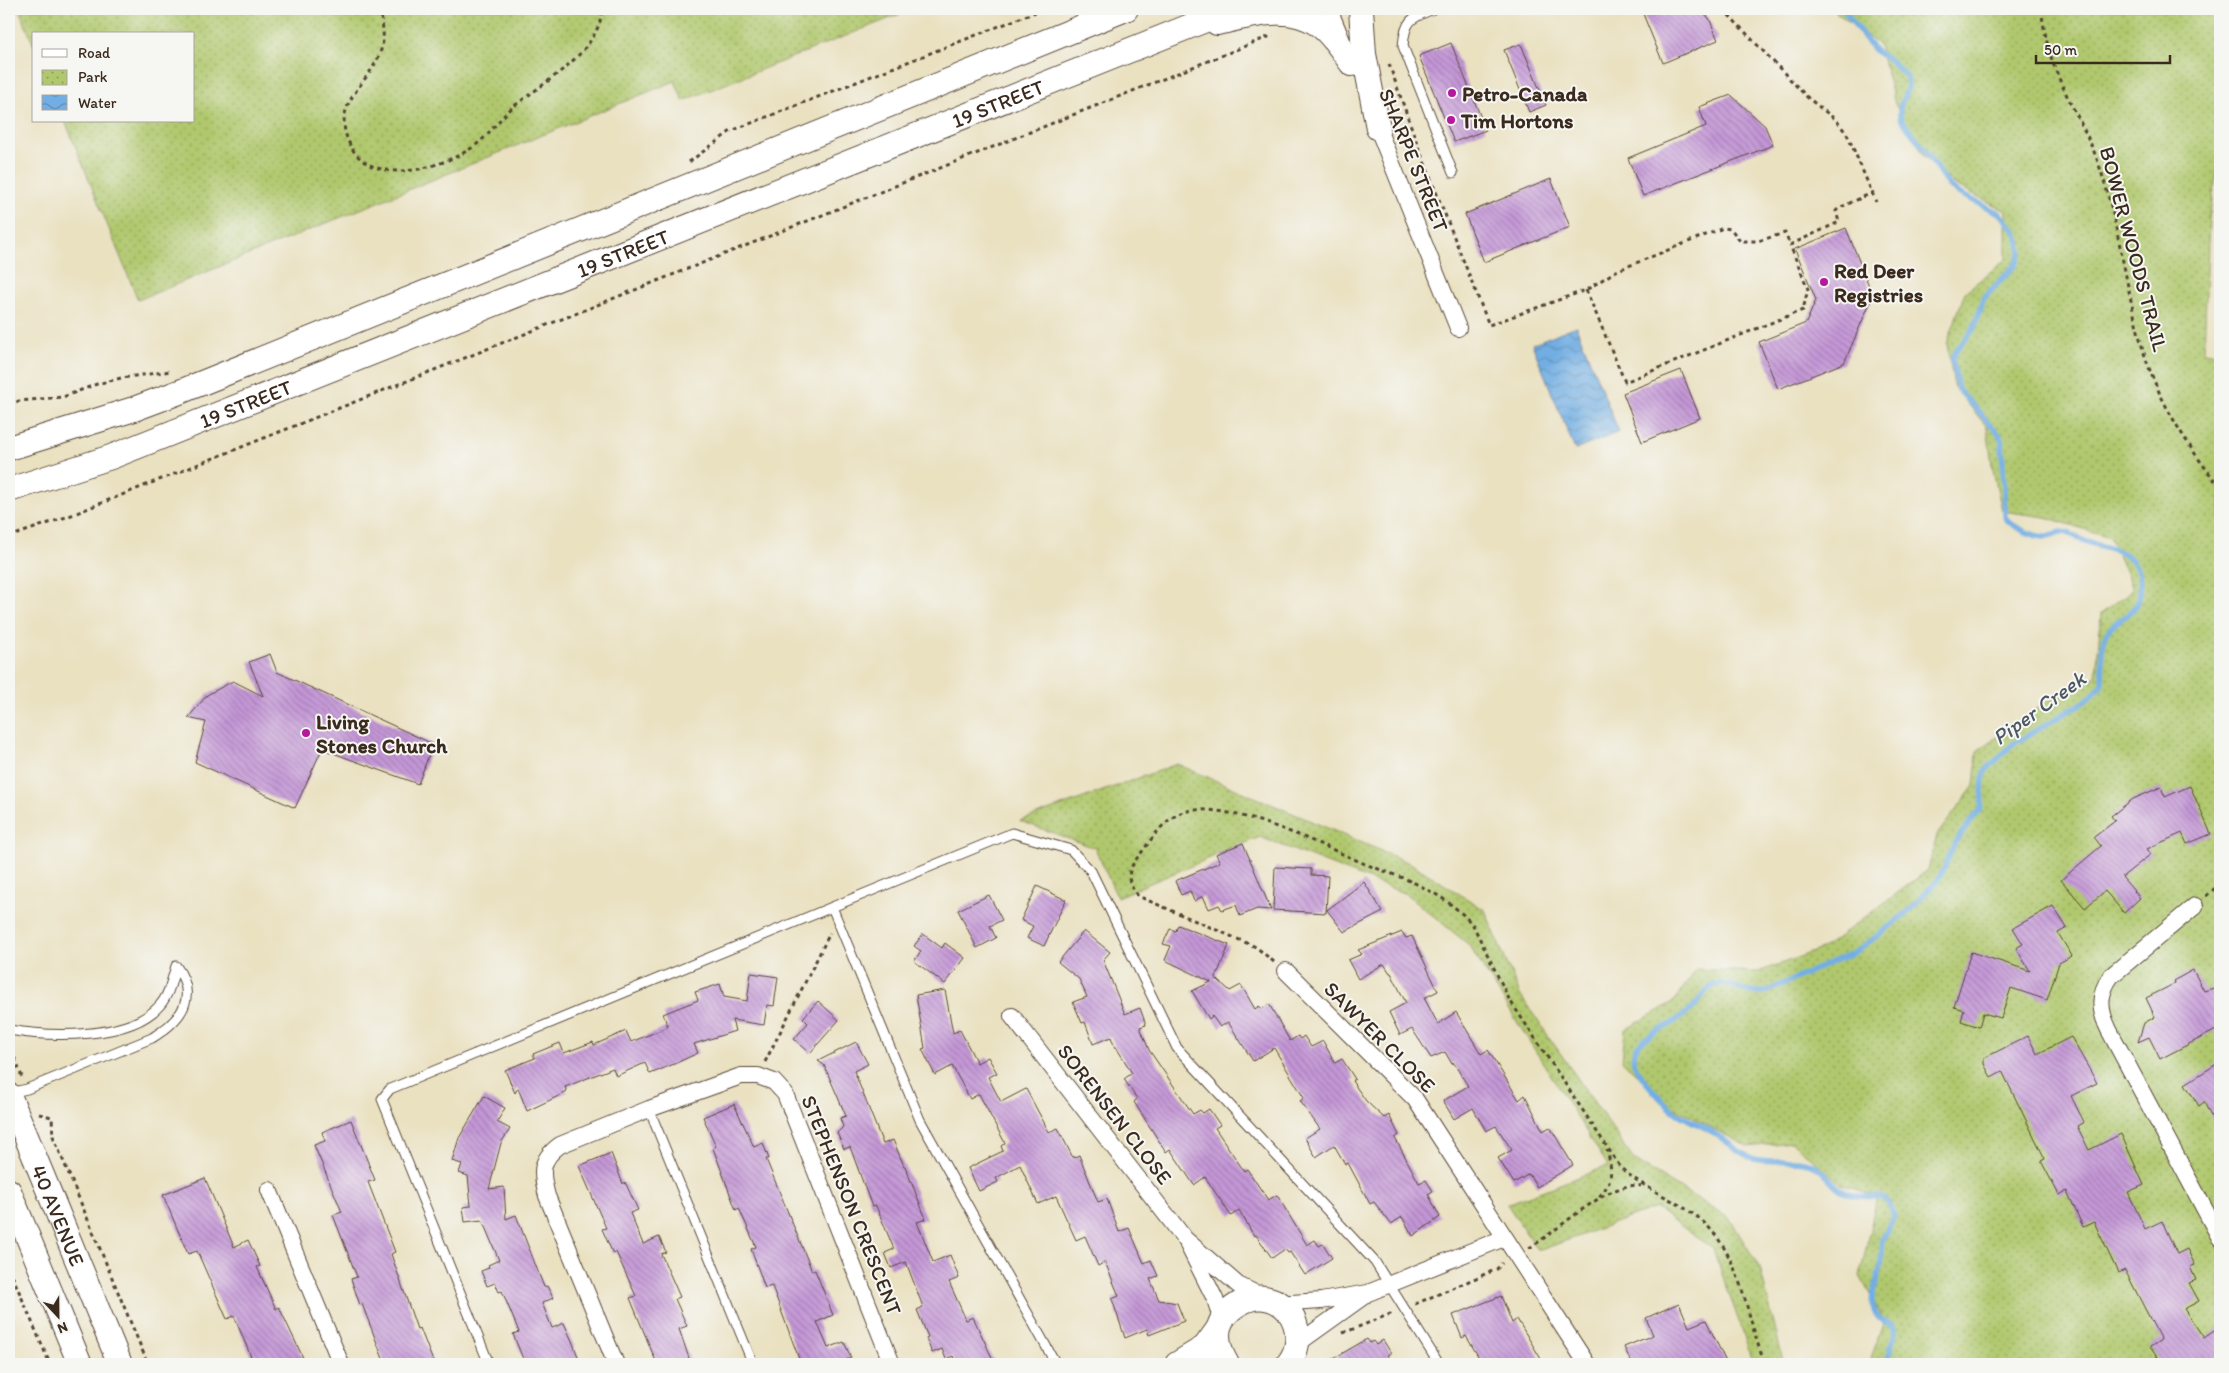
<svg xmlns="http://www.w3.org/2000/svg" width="2229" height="1373" viewBox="0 0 2229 1373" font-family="Itim,sans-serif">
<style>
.park{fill:url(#park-dots);stroke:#767946}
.water{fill:url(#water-waves);stroke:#566c80}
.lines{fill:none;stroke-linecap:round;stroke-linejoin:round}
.stream{stroke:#72aee3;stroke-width:5.5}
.building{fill:url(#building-back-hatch)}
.lane-casing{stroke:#554536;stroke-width:11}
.street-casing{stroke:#554536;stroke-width:18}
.secondary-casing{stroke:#554536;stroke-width:26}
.path{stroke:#554536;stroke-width:3;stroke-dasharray:4 4;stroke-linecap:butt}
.lane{stroke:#fff;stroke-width:9}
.street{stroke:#fff;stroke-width:16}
.secondary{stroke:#fff;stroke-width:24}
.poi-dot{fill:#b5179e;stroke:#f6f6f2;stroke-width:2}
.labels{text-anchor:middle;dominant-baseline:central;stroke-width:4;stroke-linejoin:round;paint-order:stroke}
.poi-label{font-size:21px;font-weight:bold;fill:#3b2a1e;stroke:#f6f6f2;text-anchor:start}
.street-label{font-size:21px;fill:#3b2a1e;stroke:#f6f6f2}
.water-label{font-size:22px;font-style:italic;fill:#4e5863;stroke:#f6f6f2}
</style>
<defs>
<pattern id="park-dots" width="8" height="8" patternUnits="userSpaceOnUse" patternTransform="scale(1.25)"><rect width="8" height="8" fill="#b0c86d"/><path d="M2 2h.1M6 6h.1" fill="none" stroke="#90a359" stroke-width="1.8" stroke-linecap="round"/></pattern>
<pattern id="water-waves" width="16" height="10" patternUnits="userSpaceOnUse" patternTransform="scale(1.25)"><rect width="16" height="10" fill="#72aee3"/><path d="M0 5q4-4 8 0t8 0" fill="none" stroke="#5f8eb7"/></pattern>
<pattern id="building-back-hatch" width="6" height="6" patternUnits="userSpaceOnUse" patternTransform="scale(1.25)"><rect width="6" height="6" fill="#c497d7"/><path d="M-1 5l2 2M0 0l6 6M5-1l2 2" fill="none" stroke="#a07bae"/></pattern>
</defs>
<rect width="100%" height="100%" fill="#f6f6f2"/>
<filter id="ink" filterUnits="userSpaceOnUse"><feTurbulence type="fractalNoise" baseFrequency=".02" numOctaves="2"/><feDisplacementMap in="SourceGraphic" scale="10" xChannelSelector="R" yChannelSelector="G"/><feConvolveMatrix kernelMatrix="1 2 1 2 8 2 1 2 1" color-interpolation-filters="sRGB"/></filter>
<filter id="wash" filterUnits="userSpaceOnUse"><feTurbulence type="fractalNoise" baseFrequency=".0096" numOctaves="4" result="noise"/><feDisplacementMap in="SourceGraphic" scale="20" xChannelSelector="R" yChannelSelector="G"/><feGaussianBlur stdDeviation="1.12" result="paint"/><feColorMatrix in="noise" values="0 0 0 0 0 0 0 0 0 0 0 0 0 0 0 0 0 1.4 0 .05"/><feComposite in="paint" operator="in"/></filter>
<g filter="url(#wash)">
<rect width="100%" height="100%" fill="#eae1c1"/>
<path class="park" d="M19,9H913L683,101L675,81L138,300L65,121H194V34H34V46Z
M1835,9H2220V154L2209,219L2204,352L2220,354V1364H1874L1871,1358L1884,1321L1860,1276L1877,1196L1842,1185L1792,1142L1748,1147L1673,1107L1622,1061L1625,1030L1673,1002L1697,969L1758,972L1824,948L1928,870L1937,835L1974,786L1977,751L2046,702L2077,689L2096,676L2101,614L2133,589L2110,537L2045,517L2002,511L1992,465L1987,427L1954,387L1947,344L1965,292L2006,259V211L1952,183L1925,157L1895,104L1879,45L1837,13Z
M1177,764L1412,864L1485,910L1520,995L1634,1160L1730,1219L1760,1268L1784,1364H1754L1713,1249L1656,1208L1538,1251L1507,1204L1608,1166L1468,944L1406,894L1260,837L1117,897L1095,848L1020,821Z"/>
<path class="water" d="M1576,326L1619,432L1575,450L1532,344Z"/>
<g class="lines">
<path class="stream" d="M1843,9L1874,50L1891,61L1907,77L1908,87L1900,107V117L1903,122L1923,147L1948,185L1960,194L1999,213L2015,231L2019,242L2020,253L2016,264L1984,298L1973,330L1958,348L1952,358L1958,389L1999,434L2002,441L2005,517C2011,527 2036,538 2048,537C2053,536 2056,532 2062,532C2070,532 2079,539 2087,542C2113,550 2139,550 2140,584C2142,620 2117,612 2106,635C2098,651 2105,670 2101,687L2084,702L2013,744L1986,770L1983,778L1981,808L1955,842L1943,871L1936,882L1909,911L1859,950L1767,991C1746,998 1735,980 1716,985C1705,987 1700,1001 1693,1008C1686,1014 1678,1019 1671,1024C1658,1031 1634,1040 1633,1058C1633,1072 1668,1108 1680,1115C1691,1122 1703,1126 1714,1133C1727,1141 1740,1155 1755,1159C1773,1164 1793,1157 1811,1164C1827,1170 1832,1188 1849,1194C1870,1202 1886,1186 1894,1216L1883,1238L1881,1266L1873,1292L1872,1304L1876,1314L1879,1318L1893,1326L1895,1333L1886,1364"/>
</g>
<g id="blocks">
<path class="building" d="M1641,9H1699L1709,18L1718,40L1663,63Z
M1451,43L1486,130L1454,142L1419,56Z
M1521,44L1546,105L1529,112L1504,50Z
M1731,95L1765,126L1773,145L1643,196L1628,158L1706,126L1699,107Z
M1551,179L1570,227L1484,262L1465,214Z
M1846,228L1873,296L1844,363L1778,389L1759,342L1806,323L1816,300L1795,249Z
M1681,370L1700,418L1642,442L1623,393Z
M270,654L277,672L433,744L418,784L322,749L295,808L195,762L206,722L188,718L207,695L233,681L263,696L249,662Z
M2190,786L2211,834L2187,844L2182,833L2147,849L2151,854L2122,877L2140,898L2124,913L2105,891L2085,908L2061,880L2101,846L2094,837L2115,821L2111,816L2133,799L2161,787L2165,797Z
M1243,843L1271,910L1257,909L1240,916L1236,905L1222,910L1219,905L1209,909L1203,896L1194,901L1190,891L1181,895L1175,881L1220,862L1216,854Z
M1275,867L1311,869V875L1328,876L1326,913L1273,910Z
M1364,882L1383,912L1344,932L1327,910Z
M1037,886L1066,900L1044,946L1027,938L1033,926L1021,920Z
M989,895L1002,920L990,926L996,938L977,948L958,910Z
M2053,906L2067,928L2058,933L2072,956L2059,963L2047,1000L2011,988L2001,1018L1983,1013L1979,1027L1961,1021L1964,1010L1954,1007L1971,952L2030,971L2016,948L2023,944L2013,928Z
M1178,925L1229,945L1215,980L1217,979L1230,991L1241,985L1255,1009L1259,1006L1262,1009L1269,1004L1290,1041L1298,1036L1300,1039L1304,1036L1311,1047L1323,1041L1335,1063L1342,1059L1355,1079L1352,1081L1366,1101L1384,1118L1389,1115L1399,1135L1395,1138L1419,1183L1426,1180L1433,1191L1428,1194L1440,1217L1413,1236L1402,1217L1391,1224L1374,1202L1370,1204L1348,1163L1345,1164L1334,1145L1316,1157L1305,1138L1320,1129L1300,1101L1304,1098L1274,1048L1253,1061L1228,1022L1220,1027L1212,1016L1209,1019L1192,991L1211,982L1165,960L1171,946L1163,944L1170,929L1176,931Z
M1084,931L1110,952L1103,960L1125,1014L1140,1008L1146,1025L1140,1027L1149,1050L1193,1114L1200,1110L1203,1113L1209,1109L1220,1125L1215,1128L1244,1171L1247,1169L1268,1200L1277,1195L1307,1245L1315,1240L1319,1246L1323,1244L1332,1258L1305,1275L1290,1252L1288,1253L1285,1249L1272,1258L1256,1235L1254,1236L1239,1210L1231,1216L1205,1177L1194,1185L1170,1149L1166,1152L1134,1102L1137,1099L1124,1079L1132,1073L1116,1047L1115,1048L1111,1037L1093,1044L1085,1022L1082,1023L1073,1002L1087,997L1079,979L1058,962Z
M1402,932L1406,938L1412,936L1438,991L1424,998L1438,1024L1456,1012L1481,1054L1488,1050L1519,1100L1525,1095L1543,1131L1550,1127L1573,1165L1537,1187L1529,1174L1514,1183L1498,1158L1512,1150L1496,1126L1486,1131L1473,1108L1454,1119L1443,1101L1468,1086L1453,1062L1452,1064L1445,1052L1431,1058L1412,1029L1400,1035L1389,1012L1406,1003L1391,973H1390L1384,964L1358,979L1348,960L1362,954L1358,950Z
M923,934L942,948L945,943L965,958L945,984L914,961L921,951L914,946Z
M2193,970L2204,991L2220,986V1028L2160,1059L2149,1037L2138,1042L2144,1023L2155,1017L2146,998L2174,984L2173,981Z
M751,973L778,977L774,1006L767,1005L764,1025L732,1020L735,1031L694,1044L698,1053L674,1064L650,1074L645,1063L616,1076L613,1068L565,1087L567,1092L527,1111L518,1088L515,1093L505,1070L535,1058L533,1054L560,1043L564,1053L593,1042L594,1045L626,1031L631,1042L668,1027L663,1014L698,1000L695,992L720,984L724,997L747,1001Z
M945,990L953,1033L960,1030L977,1063L988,1057L997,1073L988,1077L1001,1102L1026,1089L1049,1132L1058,1128L1073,1158L1079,1155L1098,1202L1107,1199L1119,1232L1129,1228L1144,1263L1151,1260L1158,1276L1150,1279L1159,1300L1177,1303L1184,1321L1149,1335L1147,1329L1125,1338L1112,1299L1119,1296L1105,1262L1098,1266L1085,1236L1076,1240L1056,1196L1038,1204L1020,1165L996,1178L998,1182L979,1191L968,1168L1003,1151L1001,1146L1005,1143L979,1094L970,1099L952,1066L935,1075L922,1049L925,1048L916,995Z
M818,1001L839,1020L810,1053L794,1039L808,1023L803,1018Z
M2028,1036L2037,1054L2071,1037L2097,1083L2071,1096L2084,1122L2077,1126L2089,1150L2121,1134L2144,1185L2128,1192L2145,1229L2162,1221L2177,1254L2187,1249L2195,1265L2190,1267L2196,1280L2189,1283L2199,1301L2184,1309L2204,1338L2220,1327V1364H2162L2150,1347L2161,1340L2125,1270L2118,1273L2094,1222L2083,1227L2067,1191L2059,1195L2041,1161L2045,1159L2002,1071L1991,1077L1984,1064V1058Z
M856,1042L868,1064L854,1071L883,1144L893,1140L904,1166H905L926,1219L917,1222L933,1262L950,1255L959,1278L949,1282L966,1320L973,1317L995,1364H956L953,1356L946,1359L942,1349L932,1353L926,1338L928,1337L917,1310L923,1307L906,1262L891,1268L885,1253L894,1249L876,1206L872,1207L850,1147L844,1149L837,1133L843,1127L840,1118L846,1116L824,1065L818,1061Z
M2220,1062V1135L2204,1102L2199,1106L2185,1084Z
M484,1096L505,1108L497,1122L510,1129L501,1143L489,1189L504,1187L506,1219L516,1215L544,1287L547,1286L553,1298L542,1303L552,1328L564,1323L572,1341L579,1359L565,1364H525L513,1334L519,1332L502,1291L499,1292L495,1283L487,1286L481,1271L489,1268L488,1265L499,1260L482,1220L465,1222L463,1207L471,1206L468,1176L459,1173L462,1164L452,1161L459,1138Z
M734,1104L754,1147L763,1143L769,1159H766L812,1271L815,1270L833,1315L817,1322L828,1348L844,1342L851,1358L835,1364H801L772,1286L765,1288L751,1249L756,1247L739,1208L736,1210L713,1148L716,1146L703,1117Z
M351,1120L375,1180L368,1182L395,1252L391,1254L417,1329L420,1328L434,1364H385L362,1304L360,1305L351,1279L357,1277L333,1215L342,1212L314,1145L325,1141L322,1132Z
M611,1153L623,1184L625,1182L638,1210L630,1213L643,1244L659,1237L666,1252L661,1254L680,1297L675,1299L687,1326L679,1329L691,1364H657L630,1298L636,1296L616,1252L613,1254L602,1229L606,1228L579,1166Z
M205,1178L234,1247L248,1240L260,1266L257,1267L276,1309L279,1307L306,1364H254L234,1316L227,1319L197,1251L188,1254L163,1195Z
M1501,1296L1512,1323L1517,1319L1544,1364H1483L1466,1336L1462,1338L1453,1315Z
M1679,1303L1689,1327L1706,1320L1727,1364H1632L1624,1347L1653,1335L1646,1318Z
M1367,1339L1370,1343L1373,1341L1376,1345L1383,1340L1391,1353L1387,1355L1393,1364H1324Z"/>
</g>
</g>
<g filter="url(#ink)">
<use href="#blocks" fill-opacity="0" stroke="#554536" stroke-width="1"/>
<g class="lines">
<g class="lane-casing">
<path id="lane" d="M1433,9C1411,18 1405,20 1403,46L1453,173
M832,907L920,1120L1056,1364
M9,1030C50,1037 130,1040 160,1005C169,995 172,979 176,966
M9,1093L27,1089L152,1038C181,1020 199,998 176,966
M649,1109L753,1364
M489,1364L382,1099L390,1089L1012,833L1071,850L1091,871L1177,1048L1375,1262L1439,1364"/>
</g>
<g class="street-casing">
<path id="street" d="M1329,9L1343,43
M1374,119L1458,328
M2195,906L2111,976C2098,994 2099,1010 2109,1030L2220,1238
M1286,971L1415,1099L1587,1364
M1012,1016L1185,1239L1238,1285L1265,1298
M269,1190L341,1364
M1188,1245L1215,1299L1222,1321
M1277,1304L1321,1301L1368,1293L1504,1238
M1297,1344L1364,1296
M616,1364L547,1196C541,1174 539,1160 560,1145L649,1109L741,1076H758L774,1082L785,1094L892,1364"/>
</g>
<g class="secondary-casing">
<g id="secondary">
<path d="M1361,9L1364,54L1378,128"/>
<path d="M1217,23C1250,16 1290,3 1319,25C1333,35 1342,51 1352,64"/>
<path d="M9,448L134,409L182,391L1126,9"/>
<path id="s1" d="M9,490L111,457L1233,9"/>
<path id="s2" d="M9,1095L120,1364"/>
<path d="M9,1191L80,1364"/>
<path d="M1177,1364L1205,1347L1218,1329"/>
<path d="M1227,1364C1221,1355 1216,1339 1219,1327C1224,1310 1247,1295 1265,1298C1296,1303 1307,1341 1288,1364"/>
</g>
</g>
<path class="path" d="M379,9C382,21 385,34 382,46C374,83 328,101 350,145C372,188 438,169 470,149C487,139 498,119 513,107C544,82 600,52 602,9
M1723,9L1808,98L1836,120L1847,134L1876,202
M2041,9C2044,30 2048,51 2056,71C2069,104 2089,134 2100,168C2120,228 2126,292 2144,353C2159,402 2188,447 2220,487
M1389,64L1419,149L1489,325L1586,290L1616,271L1723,228L1731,229L1740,241H1758L1785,233L1790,245L1839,222L1836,211L1839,208L1874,192
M689,162L731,131L1043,9
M1586,290L1625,382L1803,310L1808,289L1790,245
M9,405L19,401L63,397L97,384L121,378L171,371
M9,537L69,516L1273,35
M2206,896L2220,884
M1274,962L1256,947L1138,896C1124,879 1128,869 1141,853C1152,839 1163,820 1181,813C1223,797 1324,846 1365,864C1386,872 1409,879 1428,890C1445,899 1461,911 1473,925L1509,999L1621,1168C1645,1190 1676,1199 1701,1220C1742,1255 1746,1317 1765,1364
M9,1043L22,1077
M765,1062L830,933
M39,1114L52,1117L53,1136L148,1364
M1599,1197C1614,1180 1612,1170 1607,1150
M1529,1248C1557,1232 1610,1179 1641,1186
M9,1268L50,1364
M1415,1304L1497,1269L1502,1263
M1343,1333L1393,1313"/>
<use href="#lane" class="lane"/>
<use href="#street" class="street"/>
<use href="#secondary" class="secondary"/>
</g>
</g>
<g class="poi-dot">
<circle cx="1452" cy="93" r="5"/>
<circle cx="1451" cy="120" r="5"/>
<circle cx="1824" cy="282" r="5"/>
<circle cx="306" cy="733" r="5"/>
</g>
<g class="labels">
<g class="poi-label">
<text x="1462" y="93">Petro-Canada</text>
<text x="1461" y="120">Tim Hortons</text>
<text x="1834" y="270">Red Deer<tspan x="1834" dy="24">Registries</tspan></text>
<text x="316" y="721">Living<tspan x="316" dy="24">Stones Church</tspan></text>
</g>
<g class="street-label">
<text stroke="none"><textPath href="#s1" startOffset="1062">19 STREET</textPath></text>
<text transform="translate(1414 160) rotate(68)">SHARPE STREET</text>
<text transform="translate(2134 249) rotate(75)">BOWER WOODS TRAIL</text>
<text stroke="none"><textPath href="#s1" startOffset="658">19 STREET</textPath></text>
<text stroke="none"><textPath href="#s1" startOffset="252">19 STREET</textPath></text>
<text transform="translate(1380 1037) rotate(45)">SAWYER CLOSE</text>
<text transform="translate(1115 1114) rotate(52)">SORENSEN CLOSE</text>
<text transform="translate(852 1205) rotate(68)">STEPHENSON CRESCENT</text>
<text stroke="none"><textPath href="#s2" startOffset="130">40 AVENUE</textPath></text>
</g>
<g class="water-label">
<text transform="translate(2039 708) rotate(-36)">Piper Creek</text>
</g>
</g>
<rect width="2229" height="1373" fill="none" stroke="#f6f6f2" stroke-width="30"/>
<rect x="32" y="32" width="162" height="90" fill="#f6f6f2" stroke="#aba49d"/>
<rect x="42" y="49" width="25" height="8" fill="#ffffff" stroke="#aba49d"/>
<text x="78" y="58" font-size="15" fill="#3b2a1e">Road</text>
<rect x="42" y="70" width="25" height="15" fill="url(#park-dots)" stroke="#aba49d"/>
<text x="78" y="82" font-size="15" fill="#3b2a1e">Park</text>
<rect x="42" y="95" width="25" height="15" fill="url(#water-waves)" stroke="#aba49d"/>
<text x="78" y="108" font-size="15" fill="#3b2a1e">Water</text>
<g transform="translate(58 1316) rotate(158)" stroke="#f6f6f2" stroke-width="4" paint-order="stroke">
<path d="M0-4L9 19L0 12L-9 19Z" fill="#3b2a1e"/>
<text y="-8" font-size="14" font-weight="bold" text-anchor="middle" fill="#3b2a1e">N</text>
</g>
<path d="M2036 55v8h134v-8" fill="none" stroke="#3b2a1e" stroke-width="2.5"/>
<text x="2044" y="55" font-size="15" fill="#3b2a1e" stroke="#f6f6f2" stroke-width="4" paint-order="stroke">50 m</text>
</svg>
